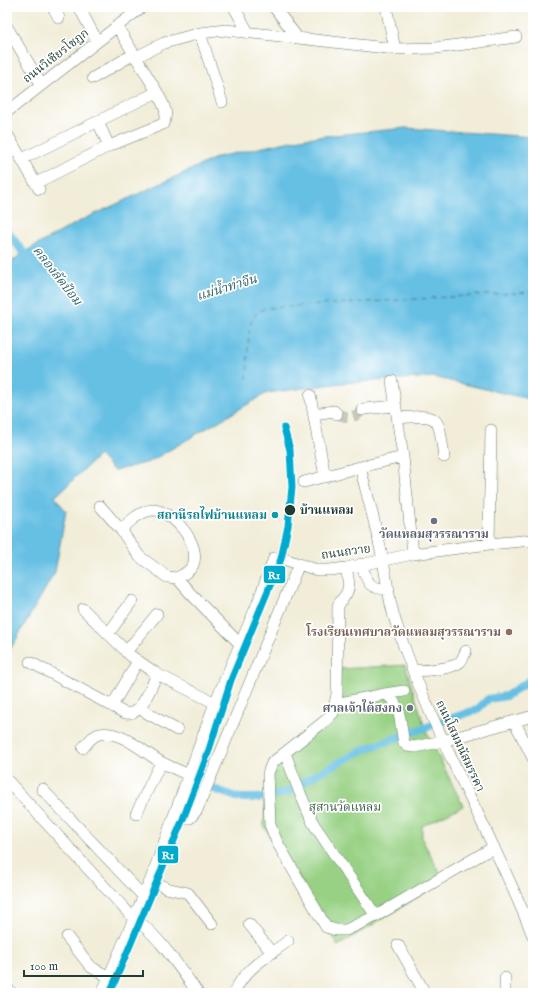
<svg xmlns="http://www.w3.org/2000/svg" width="540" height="1000" viewBox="0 0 540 1000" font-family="'IM FELL English','Noto Serif Thai',serif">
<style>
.green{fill:#98d184;stroke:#5c875c}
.water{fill:#66c0e4;stroke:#427e8c}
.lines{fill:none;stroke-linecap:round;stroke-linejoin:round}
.canal{stroke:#66c0e4;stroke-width:8}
.ferry{stroke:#346469;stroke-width:1;stroke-dasharray:5 4;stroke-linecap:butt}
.minor-tunnel{stroke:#c7cab7;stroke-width:11;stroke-dasharray:11 5.5;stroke-linecap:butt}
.minor-casing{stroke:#687b6d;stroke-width:12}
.minor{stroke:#fff;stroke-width:11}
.rail-1-casing{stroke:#fff;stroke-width:10}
.rail-1{stroke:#00a9ce;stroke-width:7}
.stop-dot{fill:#1f3d34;stroke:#fff;stroke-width:1.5}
.culture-dot{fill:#0f9aa8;stroke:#fff;stroke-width:1.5}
.worship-dot{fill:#6b7280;stroke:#fff;stroke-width:1.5}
.education-dot{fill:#8d6e63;stroke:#fff;stroke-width:1.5}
.labels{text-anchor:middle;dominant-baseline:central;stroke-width:3.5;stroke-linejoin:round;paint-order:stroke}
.street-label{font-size:12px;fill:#1f3d34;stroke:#fff}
.stop-label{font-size:12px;font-weight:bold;fill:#1f3d34;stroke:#fff;text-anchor:start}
.culture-label{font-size:12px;font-weight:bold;fill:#0d838f;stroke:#fff;text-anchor:end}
.worship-label{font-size:12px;font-weight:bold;fill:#5b616d;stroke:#fff}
.education-label{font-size:12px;font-weight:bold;fill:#785e54;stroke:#fff;text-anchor:end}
.park-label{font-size:12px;fill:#3d6248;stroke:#fff}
.water-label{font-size:13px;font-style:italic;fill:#346469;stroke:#fff}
.line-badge{stroke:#fff;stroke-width:1.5}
.badge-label{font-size:11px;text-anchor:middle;font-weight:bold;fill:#fff}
</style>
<rect width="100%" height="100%" fill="#fff"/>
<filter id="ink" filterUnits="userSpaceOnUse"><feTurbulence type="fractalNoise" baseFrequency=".025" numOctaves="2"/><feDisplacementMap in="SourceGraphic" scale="8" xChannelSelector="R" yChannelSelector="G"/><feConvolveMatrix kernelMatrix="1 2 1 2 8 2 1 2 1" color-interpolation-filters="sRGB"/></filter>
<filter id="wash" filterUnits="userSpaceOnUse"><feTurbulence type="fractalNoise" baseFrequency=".012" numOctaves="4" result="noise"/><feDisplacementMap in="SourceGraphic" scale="16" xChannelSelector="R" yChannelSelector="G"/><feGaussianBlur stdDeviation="0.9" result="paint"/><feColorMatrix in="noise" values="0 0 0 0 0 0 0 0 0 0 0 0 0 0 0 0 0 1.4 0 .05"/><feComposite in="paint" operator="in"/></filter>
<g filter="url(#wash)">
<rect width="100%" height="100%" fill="#f1edd8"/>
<path class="green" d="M405,665L426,731L463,806L422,826V839L444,881L338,946L264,826L265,805L270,761L336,711L340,669Z"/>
<path class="water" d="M406,128L533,137V400L433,377L342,383L267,393L149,462L114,471L99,455L55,497L66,511L55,572L7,655V265L26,251L82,220L218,157L305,138Z"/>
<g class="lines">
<path class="canal" d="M7,231L30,261
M211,788L239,798H258L288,792L313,776L365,749L478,709L488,699L506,696L533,678"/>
<path class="ferry" d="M247,379C248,365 247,328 253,318C256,312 262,309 268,308L533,292"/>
</g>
</g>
<g filter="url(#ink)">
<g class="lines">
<path class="minor-tunnel" d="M337,414C347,418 354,419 362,410"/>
<g class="minor-casing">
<path id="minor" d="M53,7L59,18
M79,7L97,41
M234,7L248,32
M274,7L297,37
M386,7L395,49
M7,27L41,84
M200,33L222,102
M136,57L164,43L200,33L226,30L395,49L436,48L516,37
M93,78L134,54
M7,112L142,7
M7,134L39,189
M109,146L163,124C170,112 162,103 157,92
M22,159L157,92L117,26
M36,183L109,146L98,122
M310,395L325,477
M362,410L364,409L395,406
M314,414L334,411L337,414
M398,418C441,414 438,415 444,457
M403,457L413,554
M360,467C368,498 377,529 383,561C387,581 389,603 396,623C431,732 491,830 533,936
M304,482L360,467L403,457L392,381
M100,506L121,530L139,556L167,577L177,578C183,575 190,571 193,565C202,545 172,509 152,510C139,512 129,522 121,530
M489,544L491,430
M284,559L317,570H330L346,568L413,554L489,544L533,540
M361,564C368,582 367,589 389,589
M346,568C347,575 351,584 347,592C345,597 340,601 338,606L337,694L333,713L326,720L272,763L268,773L270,825L277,842L326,927L336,930H346L376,916L494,847
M177,578L191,594L240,644
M83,609L131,656L157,674L215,703
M108,634L132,601
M126,652L157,614
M30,662L112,706L138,661
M413,671C425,670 451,670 460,662C463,659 464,655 466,651
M385,694L404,691
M335,704L385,694C402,702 400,726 404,743L407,746L415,747L443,741L533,716
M112,706C116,708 121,712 126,713C141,717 152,685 157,674
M140,709L177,730
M514,721L533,758
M83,748C87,743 92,736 99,734C122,730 143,752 161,762C170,767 180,771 189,775
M285,753L300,793L313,823L376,916
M7,780L134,919C154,929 184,974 198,993
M42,789L143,896
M136,814L161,762
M173,820L190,818L197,810L299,564
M151,879L166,888L188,893L212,924
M249,924L272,953
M67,937L91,967L109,977
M398,945L425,993
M505,978V993
M7,988L12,993
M102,993L151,879L215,703L257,605L274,558
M234,993C244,969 268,956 288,941"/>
</g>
<use href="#minor" class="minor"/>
<g class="rail-1-casing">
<path id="rail-1" d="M110,993L183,819L207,756L231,680L281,559L288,526L292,487L290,450L284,428"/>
</g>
<use href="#rail-1" class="rail-1"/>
</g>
</g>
<circle class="stop-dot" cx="290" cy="510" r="6"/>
<circle class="culture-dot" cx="275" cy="515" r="4"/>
<g class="worship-dot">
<circle cx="434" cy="521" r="4"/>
<circle cx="410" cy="708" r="4"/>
</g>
<circle class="education-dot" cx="509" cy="632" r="4"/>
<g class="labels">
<g class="street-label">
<text transform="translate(56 56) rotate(-38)">ถนนวิเชียรโชฎก</text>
<text transform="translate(346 552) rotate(-8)">ถนนถวาย</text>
<text transform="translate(460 746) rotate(65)">ถนนโสมมนัสมรรคา</text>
</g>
<g class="stop-label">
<text x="300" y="510">บ้านแหลม</text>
</g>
<g class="culture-label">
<text x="267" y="515">สถานีรถไฟบ้านแหลม</text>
</g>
<g class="worship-label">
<text x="434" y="534">วัดแหลมสุวรรณาราม</text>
<text x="402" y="708" text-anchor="end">ศาลเจ้าใต้ฮงกง</text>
</g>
<g class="education-label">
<text x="501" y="632">โรงเรียนเทศบาลวัดแหลมสุวรรณาราม</text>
</g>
<g class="park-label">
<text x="345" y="807">สุสานวัดแหลม</text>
</g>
<g class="water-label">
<text transform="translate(57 276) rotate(52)">คลองลัดป้อม</text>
<text transform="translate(227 288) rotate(-17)">แม่น้ำท่าจีน</text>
</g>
</g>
<g class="line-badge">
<rect x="263" y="565" width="23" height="19" rx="4" fill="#00a9ce"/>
<rect x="157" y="845" width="22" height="19" rx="4" fill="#00a9ce"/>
</g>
<g class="badge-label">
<text x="274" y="579">R1</text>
<text x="168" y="859">R1</text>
</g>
<rect width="540" height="1000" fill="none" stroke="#fff" stroke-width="24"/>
<path d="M24 970v6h119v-6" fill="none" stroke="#1f3d34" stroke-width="2"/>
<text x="30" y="970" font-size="12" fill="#1f3d34" stroke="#ffffff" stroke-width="3" paint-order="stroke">100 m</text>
</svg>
